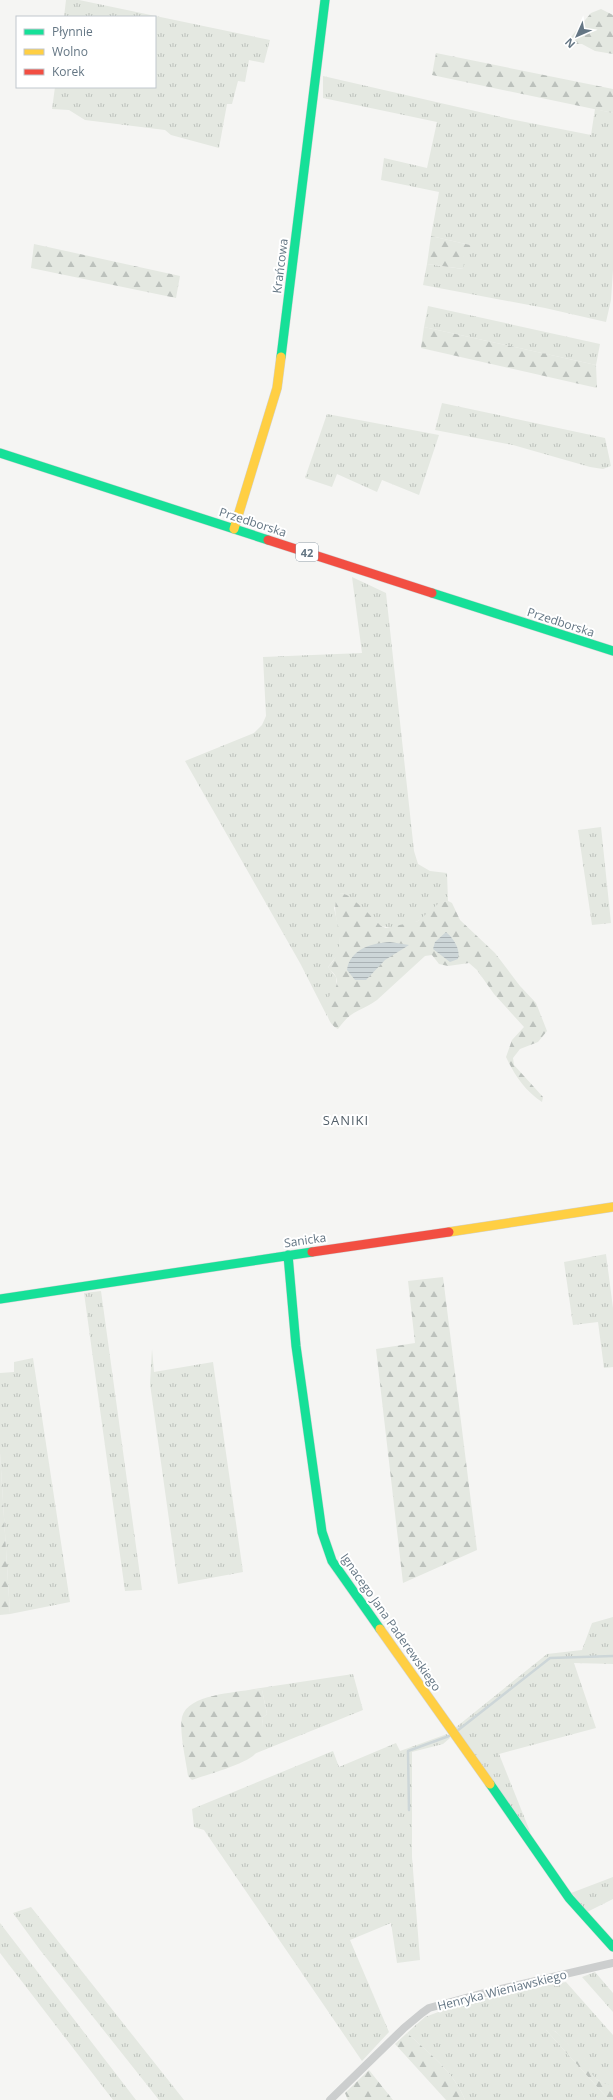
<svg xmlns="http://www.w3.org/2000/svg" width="613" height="2100" viewBox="0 0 613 2100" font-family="'Open Sans',sans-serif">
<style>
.grass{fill:url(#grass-tufts)}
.forest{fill:url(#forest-firs)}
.water{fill:url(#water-rules)}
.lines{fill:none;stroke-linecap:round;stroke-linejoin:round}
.stream{stroke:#cdd6d8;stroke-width:2.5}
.fast-casing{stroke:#d2d3d4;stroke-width:10}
.slow-casing{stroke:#d2d3d4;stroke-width:10}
.jam-casing{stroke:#d2d3d4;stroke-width:10}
.street{stroke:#cccece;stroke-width:8}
.fast{stroke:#16e098;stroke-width:9}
.slow{stroke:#ffcf43;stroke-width:9}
.jam{stroke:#f24e42;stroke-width:9}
.labels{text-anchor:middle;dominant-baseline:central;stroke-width:4;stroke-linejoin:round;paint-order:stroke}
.shield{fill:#fff;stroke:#929fa9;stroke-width:1}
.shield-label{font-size:11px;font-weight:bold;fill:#647684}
.street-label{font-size:12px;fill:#647684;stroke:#fff}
.neighbourhood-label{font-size:13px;letter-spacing:1px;fill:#525f69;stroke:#fff}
</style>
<defs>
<pattern id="grass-tufts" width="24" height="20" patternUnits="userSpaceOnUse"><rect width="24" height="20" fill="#e4e8e1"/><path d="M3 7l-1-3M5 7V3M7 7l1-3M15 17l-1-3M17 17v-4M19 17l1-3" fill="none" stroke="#bcc1bc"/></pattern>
<pattern id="forest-firs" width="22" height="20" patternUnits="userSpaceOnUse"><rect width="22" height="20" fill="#e4e8e1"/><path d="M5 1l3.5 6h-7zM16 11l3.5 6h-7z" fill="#bcc1bc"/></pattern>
<pattern id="water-rules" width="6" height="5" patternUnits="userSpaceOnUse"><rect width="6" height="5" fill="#cdd6d8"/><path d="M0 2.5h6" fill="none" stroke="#aab2b5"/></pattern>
</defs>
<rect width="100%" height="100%" fill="#f5f5f3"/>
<path class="grass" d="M66,0H79L270,40L264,63L249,60L245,82L238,81L232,104H227L219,148L171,135L165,130L85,120L69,110L52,109L55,87H155V17H64Z
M323,76L510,119L591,135L595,109L613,113V270L611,300L606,322L545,308L423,285L427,264L463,269V257L470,245L431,236L439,192L381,180L384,158L427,168L437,122L323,98Z
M428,306L600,344L596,365L424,327Z
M442,403L605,438L611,466L603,469L590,467L513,445L435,430Z
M327,414L439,435L419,495L382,480L377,492L337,474L332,487L305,478Z
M352,577L386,593L414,851L418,864L430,871L447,873L448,901C432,906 430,915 418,921C408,925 391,929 381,926L347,895L341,893L334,908L340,934L339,953L328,967L336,977L337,988L328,1000L327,1016L300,963L185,761L254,733L262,725L266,716L263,657L362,653Z
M601,827L611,923L592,925L578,830Z
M606,1254L613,1308V1367L604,1368L598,1322L573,1325L564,1262Z
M101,1291L142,1590L125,1591L84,1293Z
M152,1349L154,1372L213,1362L243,1572L178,1584L150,1384Z
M33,1358L70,1602L10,1614L0,1453V1373L14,1372V1362Z
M613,1617V1664L574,1663L596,1728L499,1754L531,1834L455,1728L547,1654L582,1650L592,1623Z
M353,1674L363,1710L254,1754C262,1742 264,1733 262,1718L267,1714L262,1690L254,1689Z
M447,1734L450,1738L443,1744L412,1752V1857L420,1960L397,1963L391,1923L350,1940L389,2032L362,2061L204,1830L194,1827L192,1809L333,1751L339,1767L396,1743L400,1751Z
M613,1877V1899L587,1912L571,1893Z
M31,1907L184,2100H159L40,1950L13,1913Z
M0,1923L136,2100H113L0,1953Z
M595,1972L613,1993V2012L582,1977Z
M566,1982L613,2035V2085H606L593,2077L584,2058L574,2051L555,2031L546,2030L609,2100H465C455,2073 428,2052 407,2033L425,2017L441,2011L509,1992Z"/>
<path class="forest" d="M601,9L613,15V54L595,51L582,44H572L570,38L591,13Z
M436,53L613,89V113L432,75Z
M431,236L470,245L473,253L463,257L464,269L427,264Z
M34,244L180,276L176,298L31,268Z
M424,327L596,365L597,388L421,348Z
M341,893L347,895L362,907L381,926L386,928L418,921L438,904L448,901L452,903L460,920L495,953L520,986L536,1003L547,1031L538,1042L520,1049L513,1058L514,1065L543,1097L542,1102C525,1091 515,1076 506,1057L512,1040L524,1027L494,994L477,970L469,963L448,966L439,964L432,955L425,956L377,1000C359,1013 353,1008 338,1029C328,1024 324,1011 328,999C331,992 340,987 336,977C335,974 330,970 328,967C355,940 323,912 341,893Z
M443,1277L477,1550L403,1583L376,1349L415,1343L408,1281Z
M0,1453L10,1614L0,1615Z
M254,1689L262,1690L267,1714L262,1718C264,1730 264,1743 255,1754C246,1764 206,1775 192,1780L188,1776C186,1761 179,1732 182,1717C188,1694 235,1693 254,1689Z
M550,2029C562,2033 568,2049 581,2053C594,2070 587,2081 613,2085V2100H609L546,2030Z
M407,2033C428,2052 455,2073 465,2100H446L395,2044Z
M369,2070L393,2100H348L345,2093Z"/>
<path class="water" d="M446,932C453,938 461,949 458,959L450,962L433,949L435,942Z
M390,942L409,945L385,960L366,980H355L347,970C350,949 372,943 390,942Z"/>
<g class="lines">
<path class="stream" d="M457,1731L550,1658L613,1656
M409,1810L408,1751L449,1736"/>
<g class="fast-casing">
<path id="fast" d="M281,357L325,0
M0,453L268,540
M432,593L613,651
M288,1255L296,1346L322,1532L332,1561L380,1629
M0,1299L312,1252
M490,1784L569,1898L613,1947"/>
</g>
<g class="slow-casing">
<path id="slow" d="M234,529L277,388L281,357
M449,1232L613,1207
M380,1629L490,1784"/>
</g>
<g class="jam-casing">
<path id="jam" d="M268,540L432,593
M312,1252L449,1232"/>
</g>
<path class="street" d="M330,2100L404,2028L422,2013L429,2008L484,1993L613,1963"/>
<use href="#fast" class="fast"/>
<use href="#slow" class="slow"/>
<use href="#jam" class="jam"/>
</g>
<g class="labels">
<rect class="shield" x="296" y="543" width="22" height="18" rx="3"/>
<g class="shield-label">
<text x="307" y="552">42</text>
</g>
<g class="street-label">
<text transform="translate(280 266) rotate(-83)">Krańcowa</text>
<text transform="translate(253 522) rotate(18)">Przedborska</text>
<text transform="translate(561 622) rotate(18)">Przedborska</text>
<text transform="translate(305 1240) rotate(-8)">Sanicka</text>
<text transform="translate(391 1622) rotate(55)">Ignacego Jana Paderewskiego</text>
<text transform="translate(502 1990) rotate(-14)">Henryka Wieniawskiego</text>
</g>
<g class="neighbourhood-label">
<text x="346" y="1120">SANIKI</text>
</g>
</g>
<rect x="16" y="16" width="140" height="72" fill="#ffffff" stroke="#c1c8ce"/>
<rect x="24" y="29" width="20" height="6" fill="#16e098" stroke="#c1c8ce"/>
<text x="52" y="36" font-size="12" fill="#647684">Płynnie</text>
<rect x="24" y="49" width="20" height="6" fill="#ffcf43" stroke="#c1c8ce"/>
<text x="52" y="56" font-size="12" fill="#647684">Wolno</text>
<rect x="24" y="69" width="20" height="6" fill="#f24e42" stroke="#c1c8ce"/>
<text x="52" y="76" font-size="12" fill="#647684">Korek</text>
<g transform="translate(577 36) rotate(225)" stroke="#ffffff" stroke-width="3" paint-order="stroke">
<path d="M0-3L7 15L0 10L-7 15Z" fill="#647684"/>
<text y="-6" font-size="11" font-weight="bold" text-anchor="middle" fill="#647684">N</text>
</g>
</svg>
